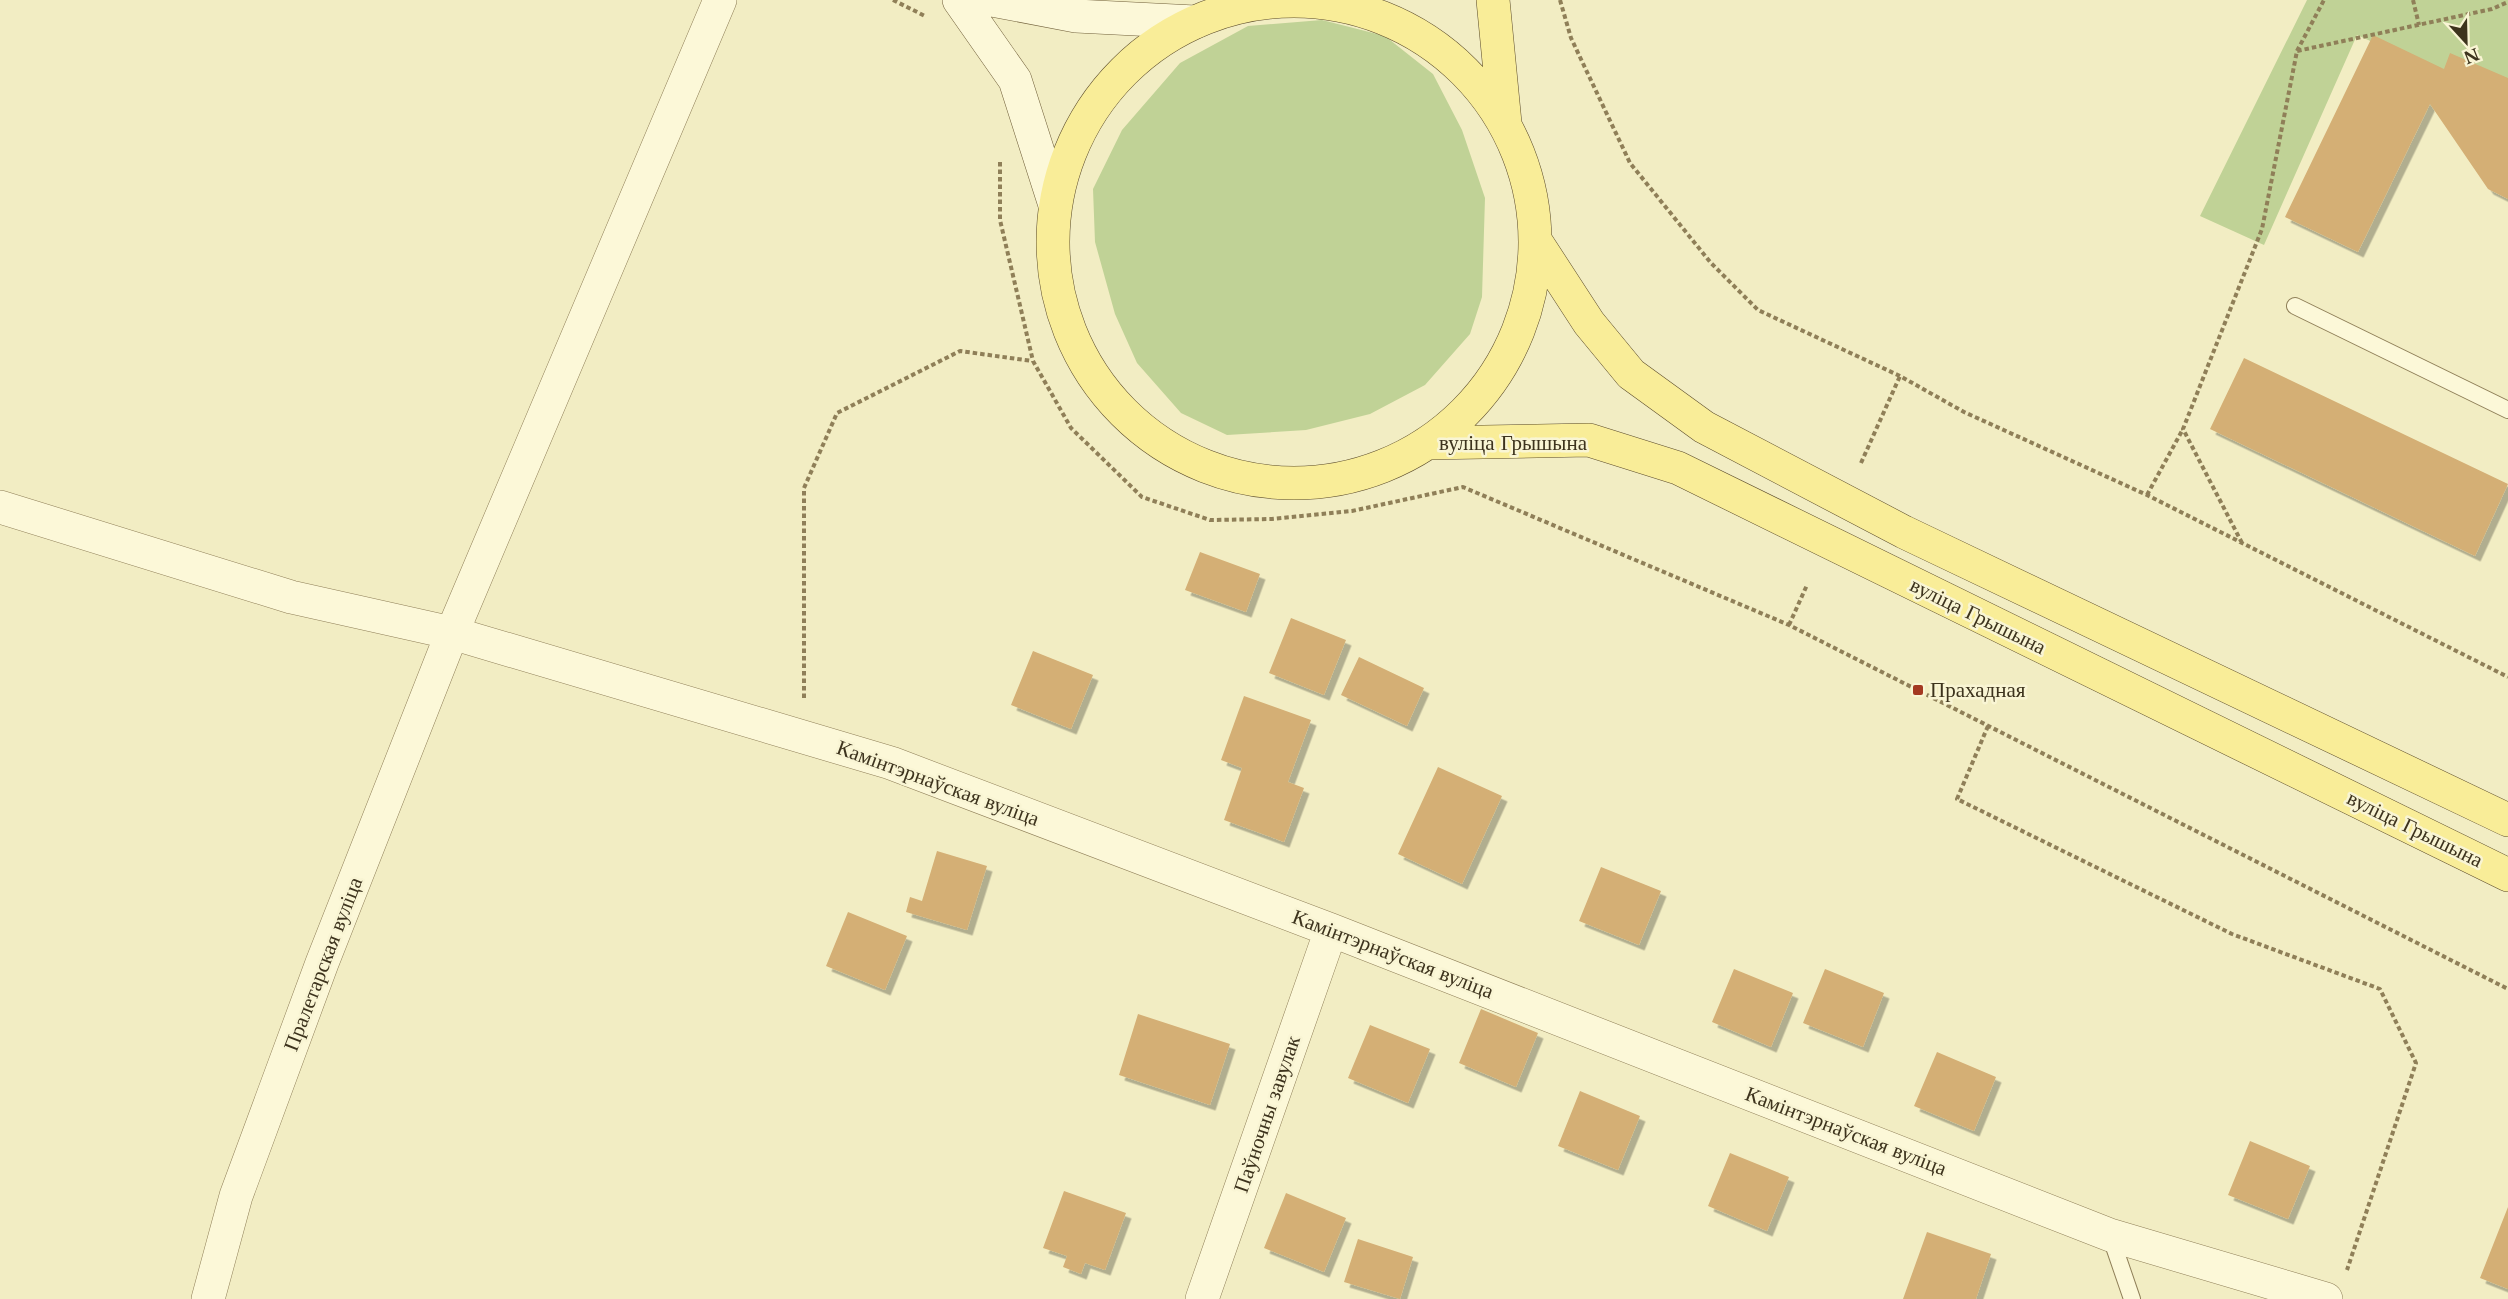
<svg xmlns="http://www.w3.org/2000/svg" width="2508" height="1299" viewBox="0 0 2508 1299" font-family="'Libre Baskerville',serif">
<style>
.green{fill:#c0d296}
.building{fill:#d4af75;filter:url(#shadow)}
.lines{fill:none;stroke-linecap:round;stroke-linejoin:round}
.lane-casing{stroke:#8f7f58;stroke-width:18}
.street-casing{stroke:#8f7f58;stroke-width:34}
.secondary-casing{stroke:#71603b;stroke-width:34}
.primary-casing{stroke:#5c4c2c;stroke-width:34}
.path{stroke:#8f7f58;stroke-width:4;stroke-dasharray:4.5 3;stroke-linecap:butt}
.lane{stroke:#fcf8d8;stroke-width:16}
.street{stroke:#fcf8d8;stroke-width:33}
.secondary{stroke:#fcf8d8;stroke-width:33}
.primary{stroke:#f9ed98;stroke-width:33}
.poi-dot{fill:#a43921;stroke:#f9f5d4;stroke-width:2}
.labels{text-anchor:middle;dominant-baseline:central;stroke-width:5;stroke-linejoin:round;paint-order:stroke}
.street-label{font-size:21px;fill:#3d331d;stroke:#f9f5d4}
.poi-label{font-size:21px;fill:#3d331d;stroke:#f9f5d4;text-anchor:start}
</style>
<defs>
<filter id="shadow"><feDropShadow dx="5.5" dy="5.5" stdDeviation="0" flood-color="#0004"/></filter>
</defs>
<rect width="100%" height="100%" fill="#f2edc3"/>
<path class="green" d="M2307,0H2508V103L2357,35L2264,245L2200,216Z
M1322,20L1385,36L1433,74L1462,130L1485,198L1482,297L1470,334L1425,385L1370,414L1306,430L1227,435L1181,413L1137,363L1115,314L1095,242L1093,189L1122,130L1180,63L1248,26Z"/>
<path class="building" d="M2373,35L2444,69L2450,53L2508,78V199L2488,189L2430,104L2358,252L2285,217Z
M2244,358L2508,484L2475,556L2210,429Z
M1200,552L1260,574L1246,612L1185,590Z
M1291,618L1346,640L1324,695L1269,673Z
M1033,651L1093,675L1071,729L1011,705Z
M1359,657L1424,688L1407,726L1341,695Z
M1244,696L1311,720L1288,782L1304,788L1284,842L1224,820L1242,768L1221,760Z
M1438,767L1502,796L1462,884L1398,854Z
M937,851L987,866L967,930L906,912L910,897L922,901Z
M1601,867L1661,891L1639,945L1579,921Z
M848,912L907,936L885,990L826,966Z
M1734,969L1793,993L1771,1047L1712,1022Z
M1825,969L1884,993L1863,1047L1803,1023Z
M1481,1009L1538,1033L1516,1087L1459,1063Z
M1138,1014L1230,1044L1210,1105L1119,1075Z
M1370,1025L1430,1049L1408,1103L1348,1078Z
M1937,1052L1996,1077L1974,1131L1914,1106Z
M1580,1091L1640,1116L1618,1170L1558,1146Z
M2250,1141L2310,1166L2288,1219L2228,1195Z
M1730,1153L1789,1177L1767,1231L1708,1206Z
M1064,1191L1126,1213L1105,1270L1085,1263L1081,1274L1063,1267L1067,1256L1043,1248Z
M1286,1193L1346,1218L1324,1272L1264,1248Z
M2508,1207V1289L2480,1278Z
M1927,1232L1991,1254L1976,1299H1903Z
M1358,1239L1413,1257L1400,1299L1344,1282Z"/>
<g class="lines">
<g class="lane-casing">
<path id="lane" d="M2295,306L2508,410
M2110,1235L2132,1299"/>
</g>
<g class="street-casing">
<path id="street" d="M0,507L291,597L452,633L891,763L1331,930L2110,1235L2326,1299
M208,1299L236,1196L322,963L452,633L720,0
M1202,1299L1331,930"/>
</g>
<g class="secondary-casing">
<path id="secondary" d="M959,0L1015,80L1055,205
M992,0L1076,16L1195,22"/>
</g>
<g class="primary-casing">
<path id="primary" d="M1493,0L1505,123
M1053 242a241 241 0 1 1 482 0a241 241 0 1 1-482 0Z
M1535,240L1589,323L1631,374L1704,427L1904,532L2508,820
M1427,443L1589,440L1678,468L2508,875"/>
</g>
<path class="path" d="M893,0L925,16
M1560,0L1571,38L1630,163L1711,263L1758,310L1900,376L1964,412L2147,495L2508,677
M2413,0L2419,25
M2297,51L2324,0
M1000,162V220L1033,361L1071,428L1142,497L1210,520L1272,519L1352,511L1463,487L1789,625L2508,989
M1861,463L1900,376
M2147,495L2183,429
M2242,543L2183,429L2262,229L2297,51L2492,9L2508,2
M1789,625L1807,585
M804,698V488L837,413L960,351L1032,361
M1988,726L1957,799L2232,934L2380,989L2416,1063L2347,1270"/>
<use href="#lane" class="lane"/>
<use href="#street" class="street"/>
<use href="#secondary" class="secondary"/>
<use href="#primary" class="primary"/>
</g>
<rect class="poi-dot" x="1912" y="684" width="12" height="12" rx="3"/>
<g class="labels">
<g class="street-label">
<text x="1513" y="443">вуліца Грышына</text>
<text transform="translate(1978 616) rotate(26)">вуліца Грышына</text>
<text transform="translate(938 783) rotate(20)">Камінтэрнаўская вуліца</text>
<text transform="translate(2415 829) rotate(26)">вуліца Грышына</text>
<text transform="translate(1393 954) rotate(21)">Камінтэрнаўская вуліца</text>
<text transform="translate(323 964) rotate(-69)">Пралетарская вуліца</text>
<text transform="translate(1267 1114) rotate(-71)">Паўночны завулак</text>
<text transform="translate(1846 1131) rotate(21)">Камінтэрнаўская вуліца</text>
</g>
<g class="poi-label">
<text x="1930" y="690">Прахадная</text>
</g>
</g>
<g transform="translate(2466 42) rotate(158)" stroke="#f9f5d4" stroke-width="4.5" paint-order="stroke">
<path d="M0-4.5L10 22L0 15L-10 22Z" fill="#3d331d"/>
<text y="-9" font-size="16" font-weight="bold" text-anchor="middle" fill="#3d331d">N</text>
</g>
</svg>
